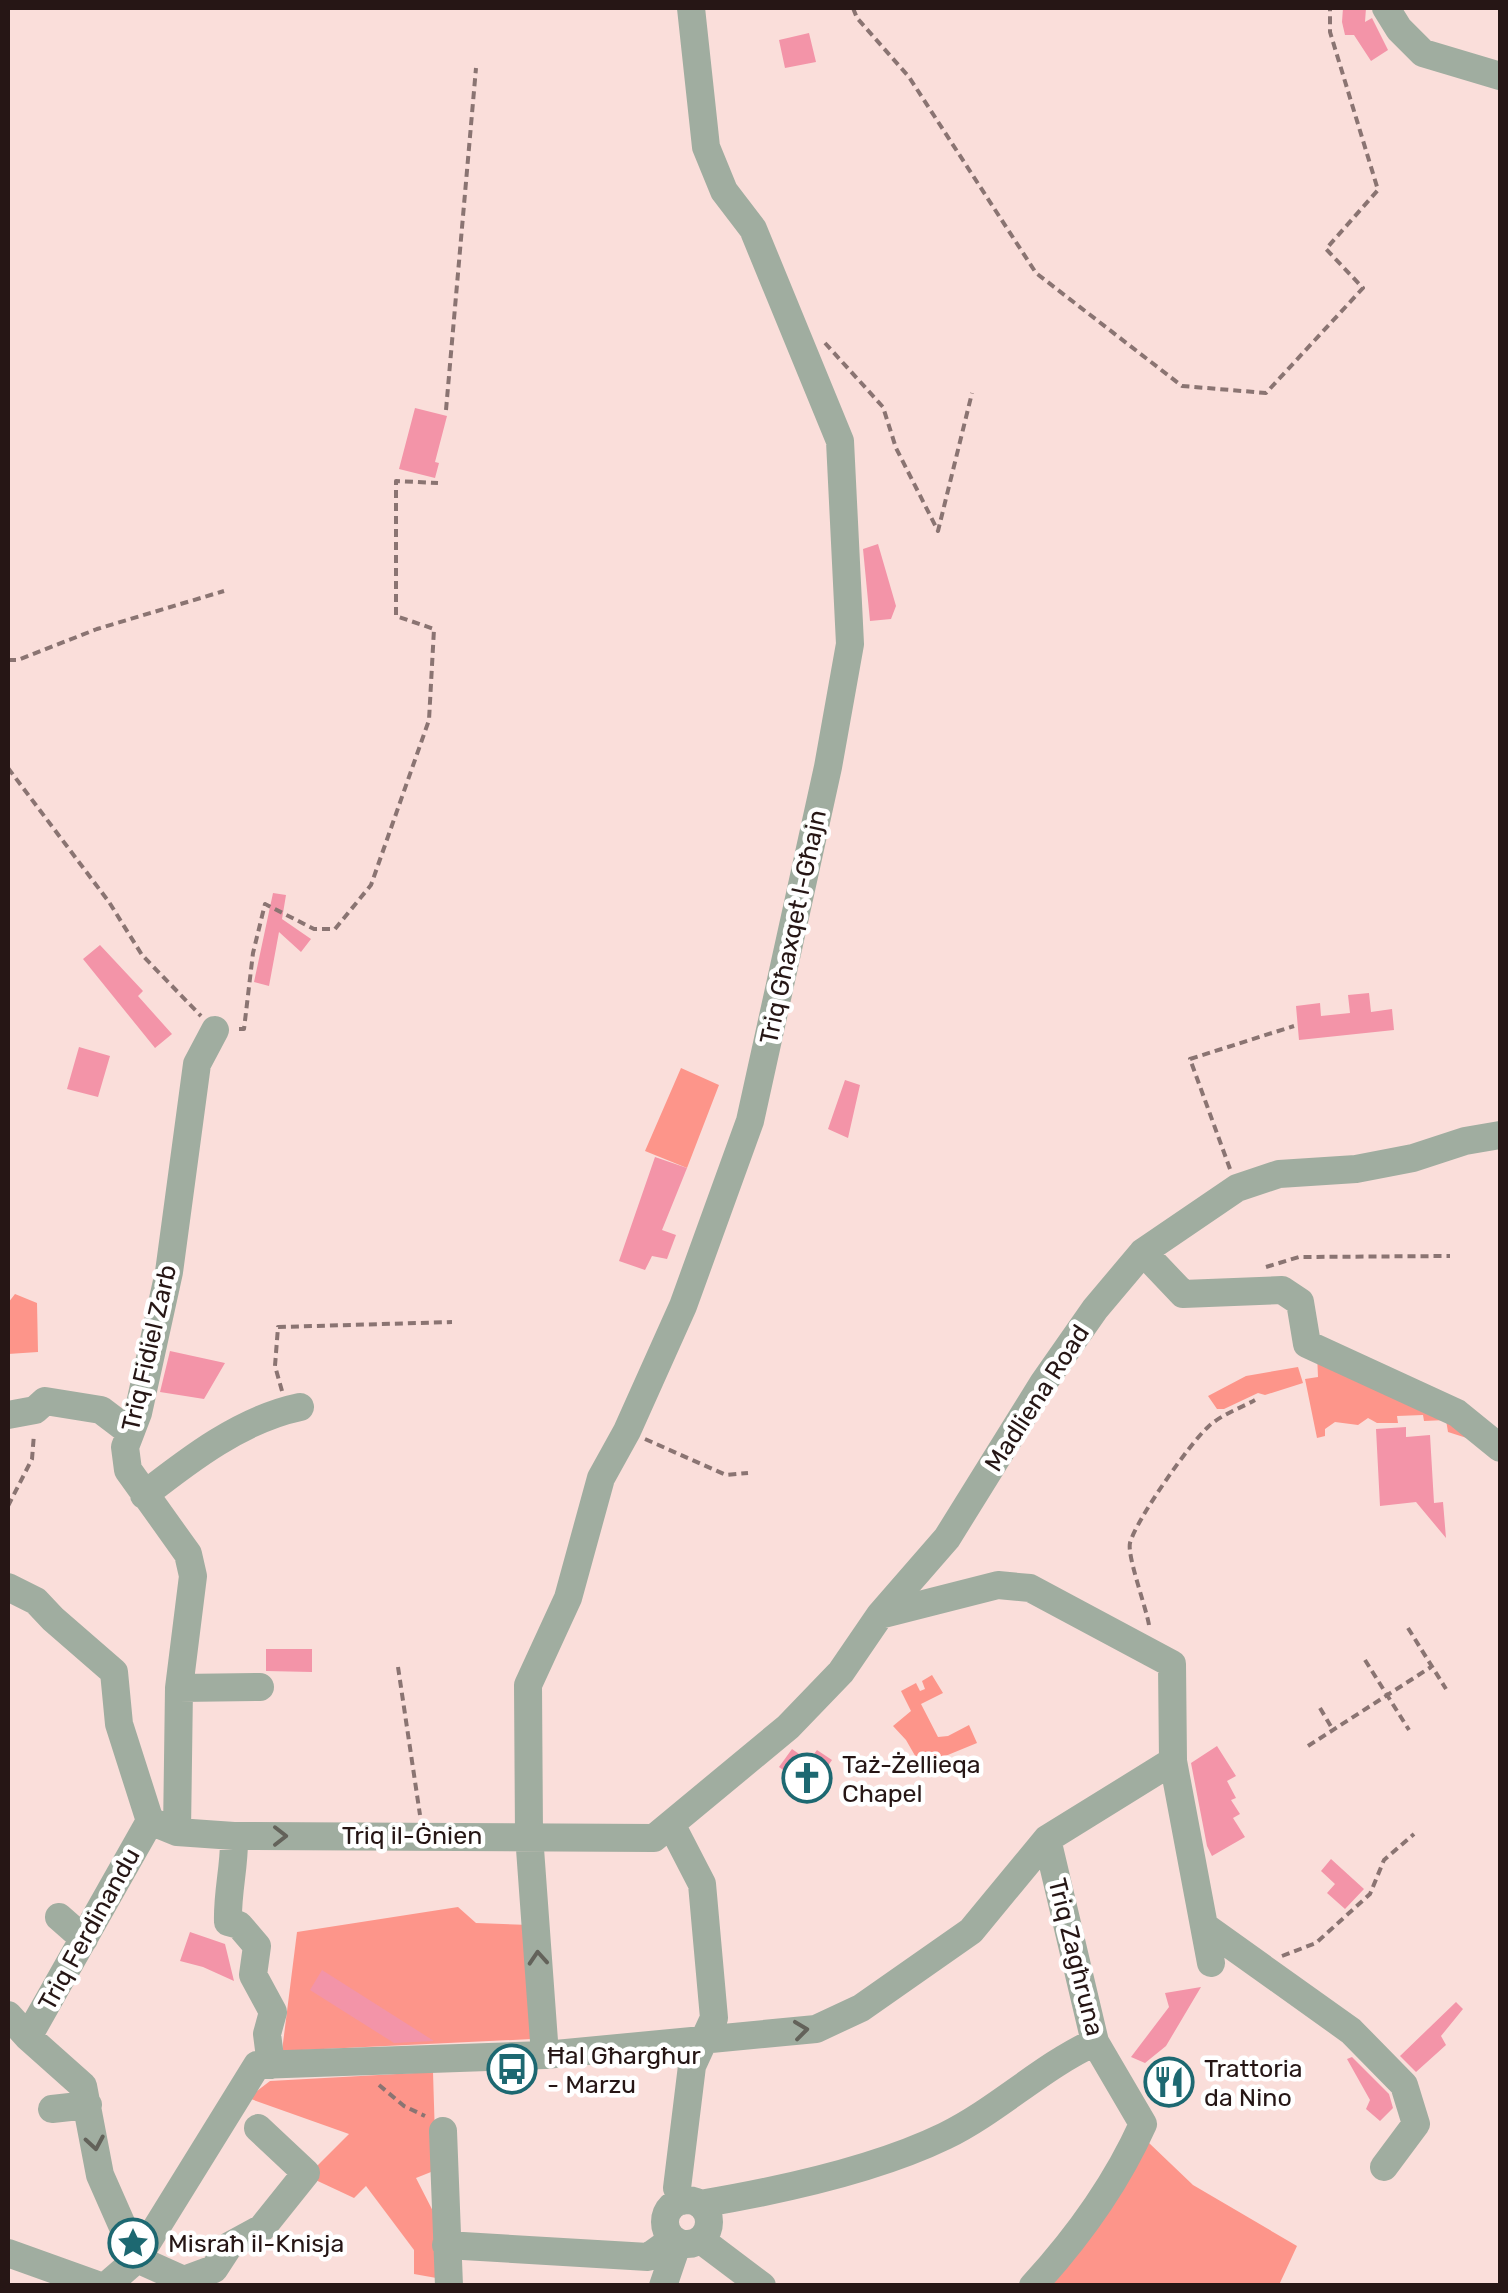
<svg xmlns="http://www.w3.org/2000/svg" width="1508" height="2293" viewBox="0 0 1508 2293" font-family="Rubik,sans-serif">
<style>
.green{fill:#fd958a}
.building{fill:#f394a8}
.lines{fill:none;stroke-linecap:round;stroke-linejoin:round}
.path{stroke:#8a7472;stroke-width:4;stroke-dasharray:8 5;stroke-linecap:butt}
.minor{stroke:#a0ada0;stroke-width:28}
.oneway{stroke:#63625a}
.labels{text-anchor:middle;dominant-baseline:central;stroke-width:9;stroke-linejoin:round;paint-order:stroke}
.street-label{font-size:25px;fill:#261615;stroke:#fff}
.poi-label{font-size:25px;fill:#261615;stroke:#fff;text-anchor:start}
</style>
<rect width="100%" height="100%" fill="#fadeda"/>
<path class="green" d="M681,1068L719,1085L687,1168L645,1151Z
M15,1294L37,1303L38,1352L8,1354V1303Z
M1317,1353L1436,1411L1473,1440L1448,1432L1446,1420L1424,1421L1423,1415L1397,1416L1398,1423H1377L1368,1418L1358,1425L1335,1422L1325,1429V1436L1317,1438L1305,1379L1318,1377Z
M1298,1367L1303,1383L1265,1395L1258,1393L1224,1409H1217L1208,1396L1246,1376Z
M932,1675L943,1693L921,1704L938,1737L948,1736L969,1725L977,1743L921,1766L906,1740L893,1726L911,1711L901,1691L916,1683L920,1691L925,1689L922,1681Z
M458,1907L476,1923L530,1925L532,2039L282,2051L297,1932Z
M433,2072L436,2170L416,2178L438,2221L442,2279L414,2274V2250L366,2186L354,2198L307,2176L349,2134L248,2098L270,2081Z
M1148,2142L1193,2185L1297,2246L1279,2285L1052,2286Z"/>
<path class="building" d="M1343,8H1366L1365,22L1372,18L1388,50L1371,61L1354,35H1345L1342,22Z
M809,33L816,62L785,68L779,40Z
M415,408L447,416L435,462L439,463L435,478L399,469Z
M878,544L896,606L891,619L870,621L863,549Z
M273,893L286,895L282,919L311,939L301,952L279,932L269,986L254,982Z
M100,945L143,991L138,996L172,1034L155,1048L83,959Z
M1369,993L1371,1012L1392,1009L1394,1030L1299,1040L1296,1006L1320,1003L1321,1016L1350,1013L1348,995Z
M79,1047L110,1056L98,1097L67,1089Z
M845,1080L860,1085L848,1138L828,1129Z
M655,1157L687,1168L662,1230L676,1235L667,1259L652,1256L645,1270L619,1261Z
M170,1351L225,1363L204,1399L160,1392Z
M1406,1427V1437L1430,1435L1434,1503L1443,1502L1446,1538L1416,1502L1380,1506L1376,1429Z
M266,1649H312V1672L266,1671Z
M1217,1746L1236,1776L1227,1781L1236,1798L1231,1800L1240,1814L1233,1818L1245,1837L1212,1856L1207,1846L1191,1763Z
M792,1749L809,1761L817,1750L832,1760L811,1790L779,1767Z
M1331,1859L1364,1889L1345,1909L1327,1893L1335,1884L1321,1871Z
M190,1932L225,1944L234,1981L203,1967L180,1961Z
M322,1970L434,2041L394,2043L310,1990Z
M1201,1987L1166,2046L1145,2063L1131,2057L1169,2007L1165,1993Z
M1456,2002L1463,2009L1441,2036L1446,2045L1416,2072L1400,2056Z
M1352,2057L1389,2094L1393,2108L1380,2121L1366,2109L1370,2100L1347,2059Z"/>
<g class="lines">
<path class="path" d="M853,8L857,18L909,77L1036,273L1182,386L1266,393L1363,288L1326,249L1378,190L1330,32V8
M825,343L883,407L896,448L938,531L972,393
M446,410L476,68
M8,660H18L97,629L224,591
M8,768L109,902L142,955L201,1016
M239,1029H244L253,953L265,904L314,929H335L371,885L429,720L434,629L396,616V481L438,483
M1230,1169L1190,1059L1294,1026
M1266,1267L1299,1257L1450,1256
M282,1391L275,1366L278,1327L452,1322
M645,1439L726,1475L748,1473
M8,1506L32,1459L34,1434
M1149,1625C1146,1607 1127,1556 1130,1543C1136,1520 1190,1443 1208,1427C1220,1415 1241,1408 1255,1400
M1408,1628L1446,1689
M1365,1660L1409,1730
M398,1667L420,1815
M1320,1708L1333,1730
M1308,1746L1431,1667
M1282,1956L1316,1943L1370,1894L1384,1860L1414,1834
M379,2085L404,2106L425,2116"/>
<path class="minor" d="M1386,8L1399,29L1423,53L1500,76
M1143,1252L1183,1294L1282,1290L1300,1302L1307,1344L1457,1413L1500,1448
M8,1415L35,1410L45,1401L101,1410L130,1432
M144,1495C190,1459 242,1419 300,1407
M8,1587L36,1601L53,1619L114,1672L119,1724L150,1821
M880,1615L998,1585L1030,1588L1172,1664L1173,1761L1211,1963
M179,1688L260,1687
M150,1821L177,1832L234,1836L654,1838L788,1727L841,1672L880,1615L947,1538L1044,1382L1095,1309L1143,1252L1237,1188L1279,1174L1356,1169L1413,1158L1465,1141L1500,1135
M671,1824L702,1884L714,2018L692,2066L677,2188L682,2201
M177,1832L179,1688L193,1576L188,1554L128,1470L125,1447L138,1413L169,1272L197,1064L215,1030
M234,1836C235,1865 227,1892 228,1922L239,1925L257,1946L253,1975L273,2012L267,2034L271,2065
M59,1917L84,1939
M1204,1926L1351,2031L1404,2085L1416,2124L1384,2167
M8,2015L28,2037L83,2086L100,2175L137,2259
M28,2037L150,1821
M545,2055L529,1835L528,1685L568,1598L601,1478L627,1431L683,1306L750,1121L828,767L850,644L840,441L753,229L724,191L706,147L691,8
M52,2109L88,2105
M443,2131L449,2286
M665 2222a22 22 0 1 1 44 0a22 22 0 1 1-44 0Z
M700,2204C777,2191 875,2170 945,2136C998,2110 1041,2067 1095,2042
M701,2240L762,2286
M446,2245L648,2257L673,2239
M8,2253L100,2286
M137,2259L197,2286
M187,2279L214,2269L229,2246L262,2228L306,2173L258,2128
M106,2286L137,2259L257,2065L545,2055L816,2029L861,2008L971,1931L1047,1839L1173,1761
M663,2286L678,2242
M1033,2286C1077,2238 1117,2182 1143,2124L1095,2042L1047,1839"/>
</g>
<defs><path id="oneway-chevron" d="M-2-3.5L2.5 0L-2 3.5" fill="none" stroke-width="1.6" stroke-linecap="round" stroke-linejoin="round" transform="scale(2.5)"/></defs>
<g class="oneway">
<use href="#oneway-chevron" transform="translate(280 1836)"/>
<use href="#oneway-chevron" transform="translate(538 1958) rotate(-94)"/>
<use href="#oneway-chevron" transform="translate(801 2030) rotate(-7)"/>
<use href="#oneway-chevron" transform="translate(95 2143) rotate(80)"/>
</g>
<defs>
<g id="church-ring" transform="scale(2.5)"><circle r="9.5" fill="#fff" stroke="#1d6871" stroke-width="1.5"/><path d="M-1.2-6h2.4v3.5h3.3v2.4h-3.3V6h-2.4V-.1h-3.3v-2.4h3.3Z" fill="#1d6871"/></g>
<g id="bus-ring" transform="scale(2.5)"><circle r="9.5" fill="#fff" stroke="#1d6871" stroke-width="1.5"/><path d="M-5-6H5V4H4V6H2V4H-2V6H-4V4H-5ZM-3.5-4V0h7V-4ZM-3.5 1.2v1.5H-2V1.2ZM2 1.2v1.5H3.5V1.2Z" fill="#1d6871"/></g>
<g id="restaurant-ring" transform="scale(2.5)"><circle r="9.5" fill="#fff" stroke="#1d6871" stroke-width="1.5"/><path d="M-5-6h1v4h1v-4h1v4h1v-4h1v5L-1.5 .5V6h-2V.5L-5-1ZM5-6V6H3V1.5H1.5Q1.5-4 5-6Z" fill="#1d6871"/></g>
<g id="sight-ring" transform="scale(2.5)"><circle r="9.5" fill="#fff" stroke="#1d6871" stroke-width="1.5"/><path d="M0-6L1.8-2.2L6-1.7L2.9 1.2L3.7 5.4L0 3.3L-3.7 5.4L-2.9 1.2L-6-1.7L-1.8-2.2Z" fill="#1d6871"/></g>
</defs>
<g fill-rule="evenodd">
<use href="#church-ring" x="807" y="1778"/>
<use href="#bus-ring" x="512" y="2069"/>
<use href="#restaurant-ring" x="1169" y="2082"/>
<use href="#sight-ring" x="133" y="2243"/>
</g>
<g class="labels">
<g class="street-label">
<text transform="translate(793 927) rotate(-78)">Triq Għaxqet l-Għajn</text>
<text transform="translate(149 1348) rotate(-77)">Triq Fidiel Zarb</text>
<text transform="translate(1037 1398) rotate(-57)">Madliena Road</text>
<text x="412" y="1835">Triq il-Ġnien</text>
<text transform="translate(89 1929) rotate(-61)">Triq Ferdinandu</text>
<text transform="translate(1076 1957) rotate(76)">Triq Zagħruna</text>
</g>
<g class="poi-label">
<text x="842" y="1764">Taż-Żellieqa<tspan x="842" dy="29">Chapel</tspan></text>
<text x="547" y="2055">Ħal Għargħur<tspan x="547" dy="29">- Marzu</tspan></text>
<text x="1204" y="2068">Trattoria<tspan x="1204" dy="29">da Nino</tspan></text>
<text x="168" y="2243">Misraħ il-Knisja</text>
</g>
</g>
<rect width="1508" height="2293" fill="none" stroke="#261615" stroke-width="20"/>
</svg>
